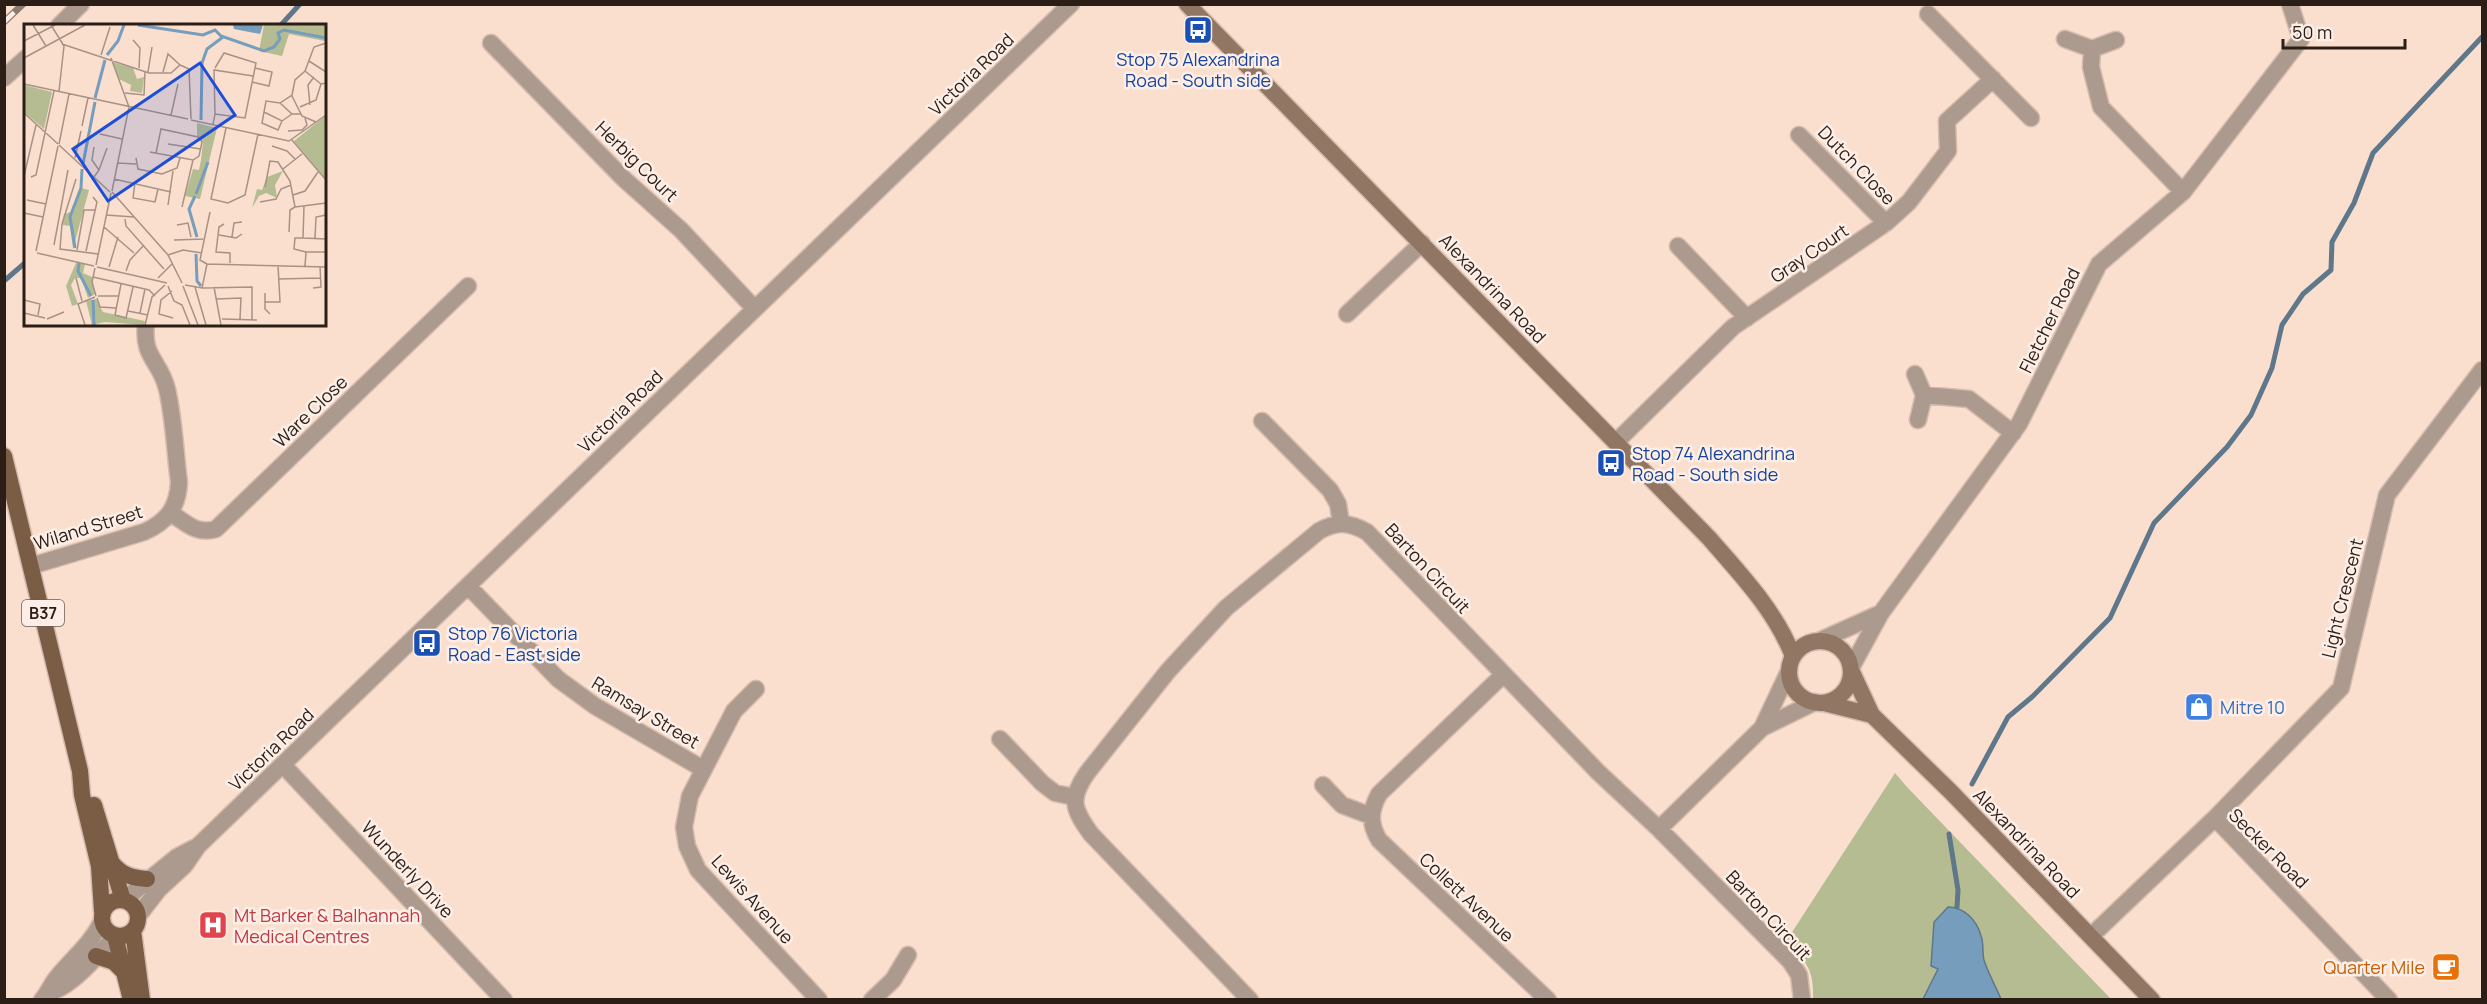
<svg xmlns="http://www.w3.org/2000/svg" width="2487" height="1004" viewBox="0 0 2487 1004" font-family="Manrope,sans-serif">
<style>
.green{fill:#b6bc92}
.water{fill:#769dbc;stroke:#5f778a;stroke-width:1.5}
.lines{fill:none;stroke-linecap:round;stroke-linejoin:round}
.stream{stroke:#5f778a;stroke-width:5}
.minor-casing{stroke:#d5bcae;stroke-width:19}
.secondary-casing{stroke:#d5bcae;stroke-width:19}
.primary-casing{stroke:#d5bcae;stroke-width:19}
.minor{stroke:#ac9a8e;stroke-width:16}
.secondary{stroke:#907663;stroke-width:16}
.primary{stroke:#7b5c45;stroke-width:16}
.rail-casing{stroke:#8d796e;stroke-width:7}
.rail{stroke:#fdefe7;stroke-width:4.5;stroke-dasharray:14;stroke-linecap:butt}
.labels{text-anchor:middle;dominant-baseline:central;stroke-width:5;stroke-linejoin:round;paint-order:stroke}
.shield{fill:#fdefe7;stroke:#695d55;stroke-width:1.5}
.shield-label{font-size:16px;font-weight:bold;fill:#2a1e16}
.transit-label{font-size:18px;fill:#164399;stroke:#fdefe7;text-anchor:start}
.street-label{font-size:18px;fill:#2a1e16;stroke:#fdefe7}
.shop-label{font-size:18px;fill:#366cbe;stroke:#fdefe7;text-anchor:start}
.health-label{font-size:18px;fill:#be3a42;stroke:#fdefe7;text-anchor:start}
.food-label{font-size:18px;fill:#c56008;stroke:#fdefe7;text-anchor:end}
.inset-river{fill:none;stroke:#769dbc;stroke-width:3}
.inset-road{fill:none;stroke:#a79285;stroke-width:1.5}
.view{fill:#1d4ed8;fill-opacity:0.15;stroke:#1d4ed8;stroke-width:3}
.inset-edge{fill:none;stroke:#2a1e16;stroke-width:3}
</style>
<rect width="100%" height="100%" fill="#fadfcf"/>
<path class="green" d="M1895,773L1907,787L2111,999H1813C1814,967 1806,964 1787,940Z"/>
<path class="water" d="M1948,907C1964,907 1977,920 1981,936C1984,943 1982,952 1984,960C1988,973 1996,987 2001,999H1923L1938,969L1931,966L1934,922Z"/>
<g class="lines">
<path class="stream" d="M280,26L300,4
M4,281L26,262
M1972,784L2008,717L2032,697L2110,618L2154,523L2227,447L2251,415L2272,368L2282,325L2303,294L2331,270L2332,242L2354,203L2373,153L2482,37
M1949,834L1958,890L1957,907"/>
<g class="minor-casing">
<path id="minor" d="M1928,14L2031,118
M59,26L81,4
M2065,39L2092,49L2116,40
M491,43L624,179L681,230L754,308
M2092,49L2091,67L2101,107L2183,192
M4,78L26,58
M1799,135L1886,223
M1678,246L1747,318
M1347,314L1422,243
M1915,374L1924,395L1918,420
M1924,395L1969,399L2013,433
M1262,421L1330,490L1338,504L1341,523
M1616,442L1733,327L1886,223L1909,202L1948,151L1947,121L1993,79
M171,513C186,523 197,535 216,529L468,286
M31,566L144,532C167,522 178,507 179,482C175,452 174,419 167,389C160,360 142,358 146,324
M468,586L558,679L595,706L703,769
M1821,640L1881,613
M1851,668L1881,613L2019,424L2099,264L2183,192L2301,39L2290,4
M1503,675L1379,794C1370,811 1369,823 1379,840L1548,1000
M756,689L734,711L690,796L684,827L687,846L698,870L819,1000
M1762,728L1789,671
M1000,739L1042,783L1055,793L1074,797
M283,765L504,1000
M1323,785L1342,805L1371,816
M2215,818L2341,688L2387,495L2482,370
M1659,829L1762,728L1815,702
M124,900L177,857L194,848
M138,916L159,889L185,865L198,846L1071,4
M2091,936L2215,818L2389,1000
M54,991C75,983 100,953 115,936
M42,1000C48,993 50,987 55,980C70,960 91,945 102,921
M872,1000L893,980L908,955
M1250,1000L1091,834C1073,809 1069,799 1087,773L1168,671L1226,608L1319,531C1337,521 1349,522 1367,532L1598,772L1659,829L1790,961L1799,975L1802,1000"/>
</g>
<g class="secondary-casing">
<path id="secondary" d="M1187,4L1709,538C1741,575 1775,610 1793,656
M1789 672a31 31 0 1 1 62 0a31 31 0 1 1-62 0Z
M1852,672L1872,715L1951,792L2152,1000
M1824,703L1872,715"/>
</g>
<g class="primary-casing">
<path id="primary" d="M4,456L80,771L82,795L99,866L102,911
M94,805L123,900
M112,863C122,875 132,878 147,879
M102 918a18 18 0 1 1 36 0a18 18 0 1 1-36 0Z
M133,931L142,1000
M115,936L131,1000
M96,956L114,962L123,971"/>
</g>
<use href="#minor" class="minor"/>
<use href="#secondary" class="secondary"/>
<use href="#primary" class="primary"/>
<g class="rail-casing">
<path id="rail" d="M4,22L23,4"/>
</g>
<use href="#rail" class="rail"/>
</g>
<defs>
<g id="bus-square" transform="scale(1.5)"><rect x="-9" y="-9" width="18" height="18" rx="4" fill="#1a4fb4" stroke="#fdefe7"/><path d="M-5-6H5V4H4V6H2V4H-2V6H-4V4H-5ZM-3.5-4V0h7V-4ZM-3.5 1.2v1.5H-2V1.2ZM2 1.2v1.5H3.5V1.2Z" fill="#fff"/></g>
<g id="shop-square" transform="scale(1.5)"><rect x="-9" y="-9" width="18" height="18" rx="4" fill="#3f7fe0" stroke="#fdefe7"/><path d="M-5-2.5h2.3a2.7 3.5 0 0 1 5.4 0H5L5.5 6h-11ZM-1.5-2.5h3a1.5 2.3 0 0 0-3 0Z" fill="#fff"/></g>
<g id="hospital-square" transform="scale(1.5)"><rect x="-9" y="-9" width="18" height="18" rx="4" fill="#e0444e" stroke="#fdefe7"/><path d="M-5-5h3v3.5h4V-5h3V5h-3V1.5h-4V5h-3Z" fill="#fff"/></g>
<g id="cafe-square" transform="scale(1.5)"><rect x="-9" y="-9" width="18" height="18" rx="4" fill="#e8710a" stroke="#fdefe7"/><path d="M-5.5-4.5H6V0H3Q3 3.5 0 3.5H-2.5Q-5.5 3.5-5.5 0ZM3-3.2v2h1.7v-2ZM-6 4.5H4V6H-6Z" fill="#fff"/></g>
</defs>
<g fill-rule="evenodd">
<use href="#bus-square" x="1198" y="30"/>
<use href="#bus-square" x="1611" y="463"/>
<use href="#bus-square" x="427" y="643"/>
<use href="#shop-square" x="2199" y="707"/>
<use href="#hospital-square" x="213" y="925"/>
<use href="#cafe-square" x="2446" y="967"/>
</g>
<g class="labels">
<rect class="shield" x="22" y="600" width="42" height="26" rx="4.5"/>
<g class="shield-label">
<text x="43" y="613">B37</text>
</g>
<g class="transit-label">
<text x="1198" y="59" text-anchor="middle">Stop 75 Alexandrina<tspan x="1198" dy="21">Road - South side</tspan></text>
<text x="1632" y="453">Stop 74 Alexandrina<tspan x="1632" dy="21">Road - South side</tspan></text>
<text x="448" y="633">Stop 76 Victoria<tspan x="448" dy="21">Road - East side</tspan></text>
</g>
<g class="street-label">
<text transform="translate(971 74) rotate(-44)">Victoria Road</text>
<text transform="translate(637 161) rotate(44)">Herbig Court</text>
<text transform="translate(1857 165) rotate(46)">Dutch Close</text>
<text transform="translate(1809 253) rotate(-34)">Gray Court</text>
<text transform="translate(1493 288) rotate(46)">Alexandrina Road</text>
<text transform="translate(2049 320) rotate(-64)">Fletcher Road</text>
<text transform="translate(310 411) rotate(-44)">Ware Close</text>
<text transform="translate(620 411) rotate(-44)">Victoria Road</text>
<text transform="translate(88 527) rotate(-17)">Wiland Street</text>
<text transform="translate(1428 568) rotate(47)">Barton Circuit</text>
<text transform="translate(2342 598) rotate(-76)">Light Crescent</text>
<text transform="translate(646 712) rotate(31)">Ramsay Street</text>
<text transform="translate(271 749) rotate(-44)">Victoria Road</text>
<text transform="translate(2027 843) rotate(46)">Alexandrina Road</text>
<text transform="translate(2269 848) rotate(45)">Secker Road</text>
<text transform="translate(408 869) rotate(47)">Wunderly Drive</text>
<text transform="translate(1467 897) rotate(43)">Collett Avenue</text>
<text transform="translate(753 899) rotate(48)">Lewis Avenue</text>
<text transform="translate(1769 915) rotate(47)">Barton Circuit</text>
</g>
<g class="shop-label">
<text x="2220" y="707">Mitre 10</text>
</g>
<g class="health-label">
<text x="234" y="915">Mt Barker &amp; Balhannah<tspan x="234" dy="21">Medical Centres</tspan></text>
</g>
<g class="food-label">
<text x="2425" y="967">Quarter Mile</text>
</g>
</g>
<g transform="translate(24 24)">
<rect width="302" height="302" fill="#fadfcf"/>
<path d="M240,1H301V17L265,10L258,32L235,27ZM88,38L109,44L113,55L120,53L118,69L106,67L107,61L95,55ZM0,61L28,68L20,105L0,88ZM301,92V154L270,117ZM173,99L193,104L176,175L161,172L169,145L175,146L177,136L179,118L173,112ZM259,147L251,161L253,174L242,169L235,172L228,184L233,165L238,166L243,153ZM57,164L65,166L49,225L46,202L38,201L40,190L50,187ZM52,239L61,240L59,249L68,253L71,270L64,274L57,254H51L47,261L54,280L48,282L42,262ZM72,275L79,288L121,297L120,301L81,298L68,301L62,277Z" fill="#b6bc92"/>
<path d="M209,1H239L236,10L210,5Z" fill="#769dbc"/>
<path class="inset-river" d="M114,1L179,11L191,6L197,12L240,27L250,23L256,15L254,9L260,6L302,14M83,31L94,17L100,1M71,74L81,36M177,96L178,39L183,25L199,13M59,140L71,78M172,170L184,138M171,172L165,185L173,213M51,224L46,193L57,164L58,145M172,230L173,257L177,262M55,239L54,247L67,272M69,276L70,301"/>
<path class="inset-road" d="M9,1L22,22M27,1L40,22L35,67M109,16L116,24L115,44M0,17L31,1M38,20L125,49H147L156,41L165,45L167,95M77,31L86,3M0,34L61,1M87,34L105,83L88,167M285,37L302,48M281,47L297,60L302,59M124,48L128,23M139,48L144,30L156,41M228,58L245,62L248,48L231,44M0,60L164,95M101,69L120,71L121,47M268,72L278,92L292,98M256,79L268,90H277M286,81L284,61L290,53M276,83L292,76L297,60M240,88L258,97L268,90M0,89L34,120M191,90L190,46L229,52M147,91L154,60M167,96L265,117L302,91M258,97L254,106L238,99L242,77L256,79L268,71L271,56L281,47L290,23L302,19M189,100L191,90L221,94L232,39L200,29L191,44M58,102L64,74M202,104L187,175L204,179L221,171L234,110M264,107L278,106L283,101L281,94M76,110L98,115M268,116L302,156M35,120L45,70M144,120L177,125M35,121L86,168M248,122L263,127L271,135M70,123L68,136L75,146L70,153M126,128L169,136L175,132L178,118L174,113L137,105L132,129M51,134L57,107M112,134L114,145L138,150L153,144L156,134M93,139L112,140M259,145L278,130M75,146L83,124M0,152L12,101M7,153L12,151L30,67M90,155L147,168M111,159L109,174L131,178L134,165M241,163L246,137L254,138L266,157L271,183M88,168L144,231L158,259M269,171L281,167L294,148M3,176L22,180M236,178L252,175L257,165L267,161M144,181L149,147M280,182L279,214L302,215M158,183L169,136M271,183L302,179M0,189L19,193M82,191L110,193M101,195L102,202L140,245M38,200L36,225L74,230M38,200L52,155M200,200L195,203L192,228L206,229V239M153,201L164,199L167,213M80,203L110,229M265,208L266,186L271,183M195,211L212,214L218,210M208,213L210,199L218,198M279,214H271L270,225L282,228M291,214L292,193L302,191M150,216L181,215M30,221L44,146M53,226L60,186H71M12,227L34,122M62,227L73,178L69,173M13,229L70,242M144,231L159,226L178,229M183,240L302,243M183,240L176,236L186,188M72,241L87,169M281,242L282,228H302M73,243L143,259M85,243L94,213M71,244L68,258L72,272M102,247L106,236L120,221M69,253L125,266L131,272M52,254L58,277M134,254L148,240M254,255L297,254M97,260L91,291L102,294L109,263M161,261L178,264L183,240M144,262L150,277L158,281L166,301M159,262L174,301M171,263L182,301M190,263L197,301M178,264L228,263V296M289,264L297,263L296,242M148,267L137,276L135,290L149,294M241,269V285L246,290M74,272H95M73,274L76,283L92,284M193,275L217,274L216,295M0,276L16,280L14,291M241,278H256L254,241M104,287L124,291M0,289L21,294M116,289L121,265M23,295L40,288M198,295L233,296M61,301L54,280L71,273M121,301L128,273L141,261"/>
<path class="view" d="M176,39L211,91L84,177L49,125Z"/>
<rect width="302" height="302" class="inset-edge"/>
</g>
<rect width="2487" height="1004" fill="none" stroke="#2a1e16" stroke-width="12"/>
<path d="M2283 39v9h122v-9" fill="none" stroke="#2a1e16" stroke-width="3"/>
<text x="2292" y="39" font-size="18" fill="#2a1e16" stroke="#fdefe7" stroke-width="4.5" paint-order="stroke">50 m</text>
</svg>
